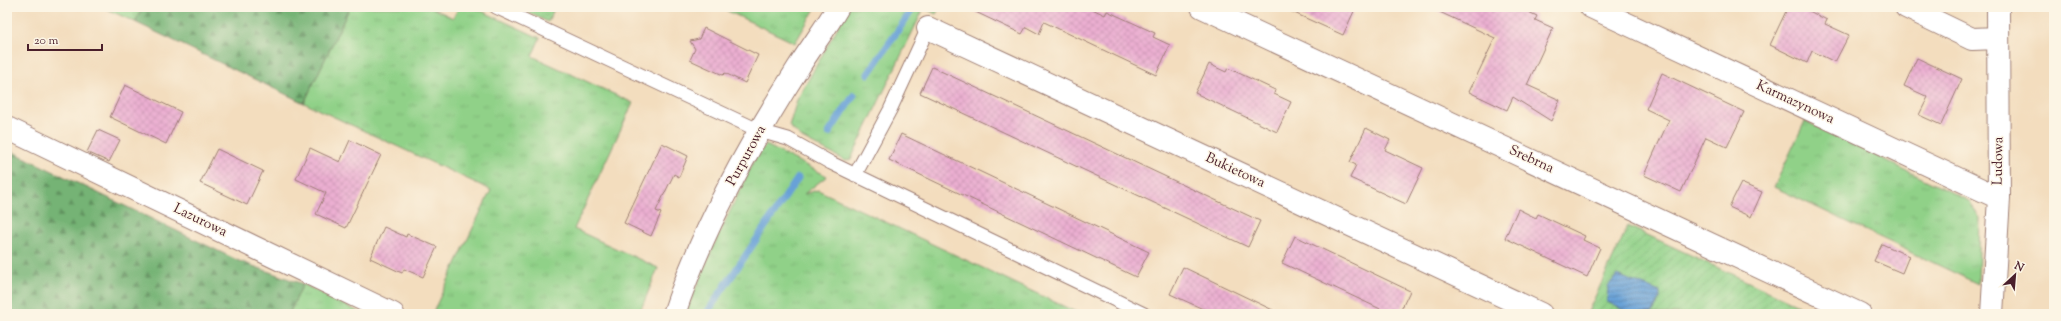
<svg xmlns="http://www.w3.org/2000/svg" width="2061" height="321" viewBox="0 0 2061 321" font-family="'Sorts Mill Goudy',serif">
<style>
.grass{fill:url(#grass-tufts);stroke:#6d785a}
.forest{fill:url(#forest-firs);stroke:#5f6950}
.garden{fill:url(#garden-furrows);stroke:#6d785a}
.water{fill:url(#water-rules);stroke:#596081}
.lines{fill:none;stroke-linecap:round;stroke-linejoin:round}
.stream{stroke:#68a1d7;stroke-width:7}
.building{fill:url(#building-cross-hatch)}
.lane-casing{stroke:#9e7e74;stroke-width:15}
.street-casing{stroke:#9e7e74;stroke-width:24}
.lane{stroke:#fff;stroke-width:13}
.street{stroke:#fff;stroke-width:22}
.labels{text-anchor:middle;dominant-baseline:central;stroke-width:3;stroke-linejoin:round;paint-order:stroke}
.street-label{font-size:14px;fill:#4a1f2b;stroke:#fcf5e5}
</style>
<defs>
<pattern id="grass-tufts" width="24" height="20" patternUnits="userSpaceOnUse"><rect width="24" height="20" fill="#90d188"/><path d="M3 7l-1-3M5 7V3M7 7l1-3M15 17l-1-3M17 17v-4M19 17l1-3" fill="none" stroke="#7eb376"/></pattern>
<pattern id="forest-firs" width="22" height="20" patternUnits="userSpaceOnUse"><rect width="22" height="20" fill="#74b374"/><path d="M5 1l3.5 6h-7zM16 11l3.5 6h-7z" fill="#61915f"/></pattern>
<pattern id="garden-furrows" width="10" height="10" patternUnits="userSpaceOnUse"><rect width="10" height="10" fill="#90d188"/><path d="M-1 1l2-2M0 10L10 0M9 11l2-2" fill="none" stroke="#7eb376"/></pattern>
<pattern id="water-rules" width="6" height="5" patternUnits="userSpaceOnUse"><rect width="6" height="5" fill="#68a1d7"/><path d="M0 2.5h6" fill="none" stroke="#5883af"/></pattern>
<pattern id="building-cross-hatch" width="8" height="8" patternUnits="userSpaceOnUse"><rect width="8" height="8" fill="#ebafd1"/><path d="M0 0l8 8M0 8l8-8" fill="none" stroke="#cb96b4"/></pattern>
</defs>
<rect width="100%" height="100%" fill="#fcf5e5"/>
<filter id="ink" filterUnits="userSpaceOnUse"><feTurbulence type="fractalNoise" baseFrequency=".025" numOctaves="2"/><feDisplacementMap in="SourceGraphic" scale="8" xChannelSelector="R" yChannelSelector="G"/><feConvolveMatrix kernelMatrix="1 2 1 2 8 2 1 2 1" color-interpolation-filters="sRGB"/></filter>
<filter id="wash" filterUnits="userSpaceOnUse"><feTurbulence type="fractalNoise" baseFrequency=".012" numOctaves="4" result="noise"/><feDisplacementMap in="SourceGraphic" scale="16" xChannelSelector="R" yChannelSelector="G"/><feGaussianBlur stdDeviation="0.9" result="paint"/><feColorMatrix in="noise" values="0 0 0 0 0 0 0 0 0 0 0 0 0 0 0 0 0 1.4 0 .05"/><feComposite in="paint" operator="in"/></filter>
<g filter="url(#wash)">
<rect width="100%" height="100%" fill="#f3ddbe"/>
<path class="grass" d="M102,7H143L135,22Z
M350,7H430L453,18L459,7H473L540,38L532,56L633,103L574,229L658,268L639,314H432L491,190L304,103Z
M517,7H555L548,22Z
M719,7H816L795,43Z
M849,7H940L936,14L924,8L851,159L846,161L802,138L789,126L797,100Z
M1805,121L1969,201L1980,218L1978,284L1774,187Z
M766,145L827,176L804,194L818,190L1080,314H685L714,245L757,154Z
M303,284L363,314H289Z"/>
<path class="forest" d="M143,7H350L304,103L135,22Z
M7,149L239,261L303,284L289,314H7Z"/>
<path class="garden" d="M1628,226L1798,305L1794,314H1587Z"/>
<path class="water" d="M1617,275L1660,292V300L1652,313L1632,314L1607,302L1608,286Z"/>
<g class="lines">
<path class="stream" d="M868,74L914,7
M829,133L854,95
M706,314L798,178"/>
</g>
<g id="blocks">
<path class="building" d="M965,7H1088L1105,15L1107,11L1155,33L1153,37L1170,45L1156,75L1044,22L1039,34L1026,27L1022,34Z
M1281,7H1356L1343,35Z
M1429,7H1518L1537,16L1535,20L1553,28L1527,85L1560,100L1551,121L1513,97L1507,110L1469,92L1495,38Z
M1788,7H1801L1827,20L1825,24L1849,35L1835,62L1812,51L1807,63L1770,45Z
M704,28L758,55L745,83L725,73L723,75L690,60L695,49L690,41L699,39Z
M1917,58L1962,79L1941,125L1919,115L1928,97L1904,86Z
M1209,64L1226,72L1228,68L1275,90L1274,94L1291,102L1277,132L1195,93Z
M932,67L1260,221L1248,247L920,93Z
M1662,73L1744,112L1727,147L1706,137L1681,192L1644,175L1669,120L1646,109Z
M125,85L181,112L166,144L110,117Z
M1366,128L1390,140L1385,150L1423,168L1406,204L1350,178L1356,165L1350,162Z
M98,130L120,140L109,162L87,152Z
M901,134L1149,252L1136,277L889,160Z
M350,140L381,155L346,228L316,214L326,193L296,179L310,148L340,162Z
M662,143L688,156L679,177L674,174L656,211L661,213L651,236L624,223Z
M217,149L263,171L247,205L200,183Z
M1741,183L1762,192L1751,217L1729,207Z
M1518,209L1536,218L1538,214L1585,236L1583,240L1600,248L1587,277L1505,238Z
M384,227L406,237L407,234L437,247L423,277L404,269L402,273L370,258Z
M1295,236L1410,291L1399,314H1391L1282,263Z
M1882,244L1909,256L1902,273L1874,261Z
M1183,267L1281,314H1214L1170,294Z"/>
</g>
</g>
<g filter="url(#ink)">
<use href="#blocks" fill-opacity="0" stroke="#9e7e74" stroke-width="1"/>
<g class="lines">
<g class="lane-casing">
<path id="lane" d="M496,7L760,131L788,139L831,163L1144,314
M855,175L890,110L928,28"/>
</g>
<g class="street-casing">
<path id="street" d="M1202,7L1860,314
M1591,7L1999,198
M1906,7L1972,39L1998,38
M928,28L1541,314
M7,128L393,314
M674,314C703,227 749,145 798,68C811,47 826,28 838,7
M1992,314L1999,198L1998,7"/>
</g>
<use href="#lane" class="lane"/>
<use href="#street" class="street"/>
</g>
</g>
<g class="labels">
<g class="street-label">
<text transform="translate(1795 103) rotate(25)">Karmazynowa</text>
<text transform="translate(747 156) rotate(-61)">Purpurowa</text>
<text transform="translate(1531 160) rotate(25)">Srebrna</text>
<text transform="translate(1999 161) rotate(-89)">Ludowa</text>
<text transform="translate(1235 171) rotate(25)">Bukietowa</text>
<text transform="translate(200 221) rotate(26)">Lazurowa</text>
</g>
</g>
<rect width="2061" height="321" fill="none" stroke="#fcf5e5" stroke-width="24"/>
<g transform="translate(2015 275) rotate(26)" stroke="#fcf5e5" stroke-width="3" paint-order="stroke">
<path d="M0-3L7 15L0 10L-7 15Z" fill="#4a1f2b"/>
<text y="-6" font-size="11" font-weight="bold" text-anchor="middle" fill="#4a1f2b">N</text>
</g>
<path d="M28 44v6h74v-6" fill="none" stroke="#4a1f2b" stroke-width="2"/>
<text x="34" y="44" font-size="12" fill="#4a1f2b" stroke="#fcf5e5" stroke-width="3" paint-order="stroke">20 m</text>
</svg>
